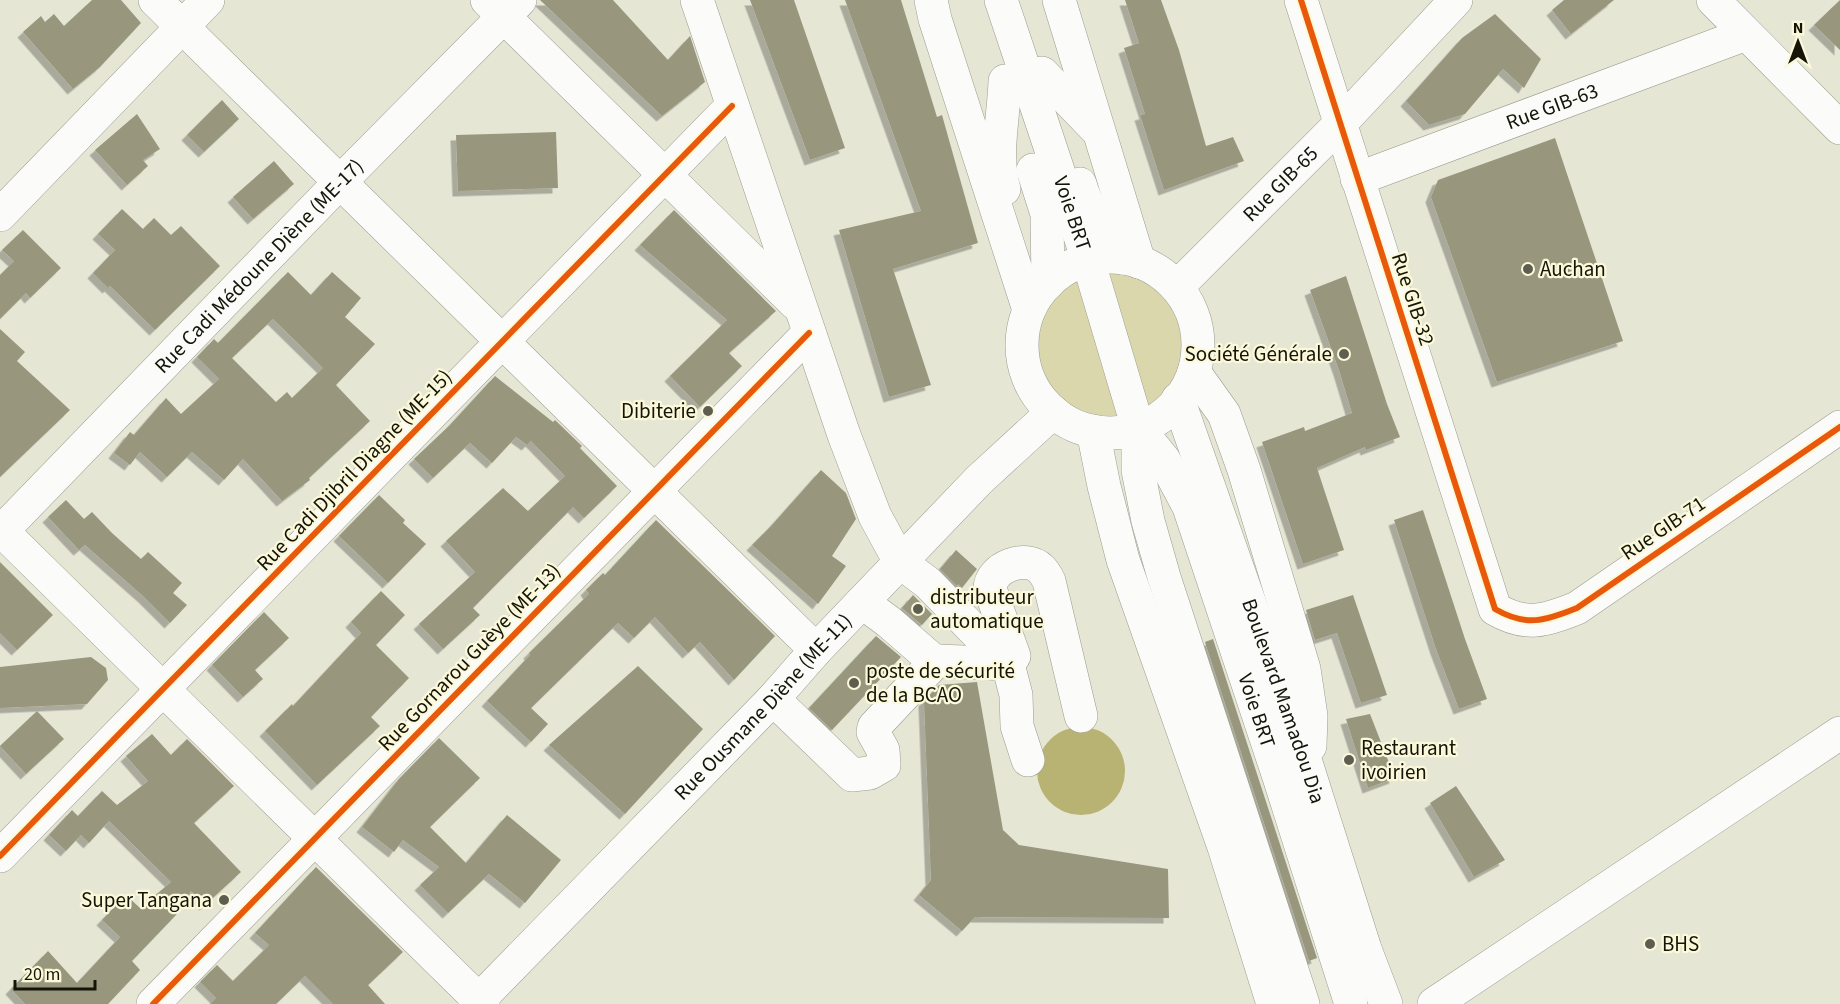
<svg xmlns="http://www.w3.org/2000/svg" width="1840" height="1004" viewBox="0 0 1840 1004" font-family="'Source Sans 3',sans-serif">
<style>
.green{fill:#dad7ad}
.water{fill:#b8b273}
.building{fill:#98977e;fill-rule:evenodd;filter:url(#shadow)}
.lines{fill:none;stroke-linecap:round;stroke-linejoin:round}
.minor-casing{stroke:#9c9b8f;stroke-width:34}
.minor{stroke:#fbfbf9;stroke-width:33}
.cycleway-casing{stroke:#fcf9da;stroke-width:10}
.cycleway{stroke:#e8590c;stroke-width:6}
.poi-dot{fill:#5e5e50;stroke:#fcf9da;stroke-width:2}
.labels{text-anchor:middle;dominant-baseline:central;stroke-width:4.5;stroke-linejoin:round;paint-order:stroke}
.street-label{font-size:21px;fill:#151409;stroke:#fcf9da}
.poi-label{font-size:21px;fill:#151409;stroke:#fcf9da;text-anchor:start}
</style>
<defs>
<filter id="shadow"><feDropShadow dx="-5.5" dy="5.5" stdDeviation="0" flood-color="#0004"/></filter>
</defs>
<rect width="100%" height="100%" fill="#e6e6d5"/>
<path class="green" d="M1030 342a78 78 0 1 1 156 0a78 78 0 1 1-156 0Z"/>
<path class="water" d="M1037 771a44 44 0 1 1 88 0a44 44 0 1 1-88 0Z"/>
<path class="building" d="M92,0H121L141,23L100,67L73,89L23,32L41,16L45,22L54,14L64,26Z
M540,0H613L668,60L690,36L705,82L662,116Z
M750,0H794L845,148L810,160Z
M845,0H901L937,117L942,115L978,243L893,269L931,385L889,397L839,230L921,211Z
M1125,0H1161L1179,50L1206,146L1233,137L1244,161L1164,190L1140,115L1145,114L1124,48L1139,43Z
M1564,0H1614L1571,34L1552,10Z
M1840,0V50L1814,25Z
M1495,14L1541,59L1524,88L1503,69L1465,114L1429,125L1406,101L1462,38Z
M222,100L239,119L204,152L187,135Z
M137,114L160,149L143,160L148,166L127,185L95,150Z
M556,132L558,188L458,191L456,135Z
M1555,138L1623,341L1497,382L1431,197L1438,180Z
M274,161L294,184L253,219L233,197Z
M122,209L143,229L154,218L171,235L181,226L220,266L155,330L110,286L108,288L93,273L115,250L98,234Z
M674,210L776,311L729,353L742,366L700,407L670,376L727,320L640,245Z
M23,230L61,268L30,298L26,293L0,319V275L14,261L2,250Z
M288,272L311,295L332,272L361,298L345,317L375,344L336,385L370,421L309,478L310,480L282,501L243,459L224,480L192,452L167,477L140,452L130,465L114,453L130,432L134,435L166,398L181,414L219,379L197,357L214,339L218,343ZM273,319L323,368L292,398L287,392L276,402L232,358Z
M1346,276L1387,404L1400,437L1366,450L1365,447L1317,468L1344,550L1303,564L1262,442L1304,427L1305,431L1352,413L1339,370L1310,290Z
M0,329L25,352L17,361L70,410L0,477Z
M495,376L553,422L555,420L582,446L580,448L617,486L584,518L573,507L473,608L480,615L443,649L419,624L475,572L446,541L503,488L528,511L565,476L531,441L527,445L516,437L492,463L470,443L433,478L414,459L450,425Z
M821,470L846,493L856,519L832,556L846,566L818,604L752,545L772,525Z
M379,495L405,520L403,523L426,544L388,583L339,536Z
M66,500L84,519L92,512L112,533L141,559L148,552L182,583L173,593L187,605L170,623L144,597L85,545L79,550L48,517Z
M1423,510L1465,639L1487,699L1459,709L1436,649L1394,520Z
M656,520L775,636L734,680L700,642L688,653L655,617L634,638L618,623L531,708L548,724L531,742L487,701L530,655L529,653L589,594L586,590L603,573L605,575Z
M956,550L977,569L962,588L958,584L957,586L940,569Z
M0,562L53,615L17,650L0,633Z
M381,591L405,615L376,645L409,678L371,717L380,726L317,785L265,731L292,704L293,706L361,633L351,622Z
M913,595L932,614L922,625L902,608Z
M1353,595L1387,695L1361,703L1337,633L1315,640L1306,610Z
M264,612L289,638L255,670L263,679L243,697L212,665Z
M876,636L901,657L832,730L809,708Z
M1213,639L1317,958L1309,961L1205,642Z
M91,657L106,668L108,680L87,704L0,708V667Z
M638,666L703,729L625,814L549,745Z
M977,682L1003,830L1019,845L1168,869L1169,918L975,917L962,931L919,895L931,880L924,701L939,685Z
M37,711L64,739L26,774L0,746Z
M1370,714L1395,778L1368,788L1346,719Z
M152,734L171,755L187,739L234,786L194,823L241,872L205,905L191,891L176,915L132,961L140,970L108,1004H25L11,989L48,951L77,983L120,937L102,920L126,895L140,908L171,882L109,821L89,843L81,835L66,851L49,835L72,810L78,816L102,791L117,805L148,781L126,756Z
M439,738L480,778L430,827L466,863L507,815L561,860L525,903L489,874L448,913L420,885L439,867L403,840L394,852L362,827L399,779Z
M1456,786L1505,860L1474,877L1430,803Z
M316,867L403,952L368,985L385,1004H333L305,976L276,1004H210L216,998L200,982L217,965L233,981L269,945L255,933Z"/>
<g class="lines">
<g class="minor-casing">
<g id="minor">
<path d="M155,0L816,650"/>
<path d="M487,0L796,304"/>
<path d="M697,0L844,435L875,516L900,562L928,583L998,655V663"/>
<path d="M931,0L935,19L1029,310"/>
<path id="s1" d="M1001,0L1088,260L1138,428V470L1148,521L1164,577L1303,1004"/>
<path d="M1059,0L1139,262"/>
<path d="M1301,0L1495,609C1526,627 1545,621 1577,608L1840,427"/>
<path d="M1713,0L1840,128"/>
<path d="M1042,73L1095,128"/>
<path d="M1033,170L1047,214L1048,283"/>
<path id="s2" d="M1357,179L1746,34"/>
<path d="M1080,184C1088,212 1106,234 1122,258"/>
<path d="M1004,189C994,154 1004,117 1005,81"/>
<path d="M0,215L208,0"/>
<circle cx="1110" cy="345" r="88"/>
<path id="s3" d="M1177,287L1340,124L1456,0"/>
<path d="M1194,372L1224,414L1244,470L1304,669L1311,716L1310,746"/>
<path id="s4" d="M1178,399L1307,766L1365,949L1386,1004"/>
<path id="s5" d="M1138,428L1164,460L1189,507L1279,777L1351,1004"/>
<path d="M1093,431L1104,486L1123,560L1224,847L1273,1004"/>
<path d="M0,529L483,1004"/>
<path id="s6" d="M0,533L340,182L520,0"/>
<path d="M862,602L889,622L935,662"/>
<path d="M1008,664L1014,656L990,589C990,567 1026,554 1041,569C1044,572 1047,577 1049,581L1081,716"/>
<path d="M773,699L852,775L870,773L884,765L883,750L873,732L874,727L935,662L939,661L1008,664L1016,695L1017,726L1028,760"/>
<path d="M0,856L732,106"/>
<path d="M153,1004L809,333"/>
<path id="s7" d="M475,1004L773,699L816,650L979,480L1053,412"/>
<path d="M1434,1004L1840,733"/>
</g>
</g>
<use href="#minor" class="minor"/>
<g class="cycleway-casing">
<path id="cycleway" d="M1301,0L1495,609C1526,627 1545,621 1577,608L1840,427
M0,856L732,106
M153,1004L809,333"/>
</g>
<use href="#cycleway" class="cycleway"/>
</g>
<g class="poi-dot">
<circle cx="1528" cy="269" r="6"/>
<circle cx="1344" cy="354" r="6"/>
<circle cx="708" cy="411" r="6"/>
<circle cx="918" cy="609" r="6"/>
<circle cx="854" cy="683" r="6"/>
<circle cx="1349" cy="760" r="6"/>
<circle cx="224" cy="900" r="6"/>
<circle cx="1650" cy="944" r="6"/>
</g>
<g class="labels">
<g class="street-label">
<text stroke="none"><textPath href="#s2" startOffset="208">Rue GIB-63</textPath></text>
<text stroke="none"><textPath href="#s3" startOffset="146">Rue GIB-65</textPath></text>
<text stroke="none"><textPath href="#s1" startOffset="225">Voie BRT</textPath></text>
<text stroke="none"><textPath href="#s6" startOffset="372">Rue Cadi Médoune Diène (ME-17)</textPath></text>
<text transform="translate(1413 299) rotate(72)">Rue GIB-32</text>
<text transform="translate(354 470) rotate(-46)">Rue Cadi Djibril Diagne (ME-15)</text>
<text transform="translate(1663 528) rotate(-34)">Rue GIB-71</text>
<text transform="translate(469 657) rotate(-46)">Rue Gornarou Guèye (ME-13)</text>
<text stroke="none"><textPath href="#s4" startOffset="320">Boulevard Mamadou Dia</textPath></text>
<text stroke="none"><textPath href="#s7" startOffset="414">Rue Ousmane Diène (ME-11)</textPath></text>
<text stroke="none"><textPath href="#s5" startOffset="309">Voie BRT</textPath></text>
</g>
<g class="poi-label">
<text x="1540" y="269">Auchan</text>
<text x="1332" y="354" text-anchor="end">Société Générale</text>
<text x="696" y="411" text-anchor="end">Dibiterie</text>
<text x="930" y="597">distributeur<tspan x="930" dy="24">automatique</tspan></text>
<text x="866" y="671">poste de sécurité<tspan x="866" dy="24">de la BCAO</tspan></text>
<text x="1361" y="748">Restaurant<tspan x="1361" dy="24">ivoirien</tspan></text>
<text x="212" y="900" text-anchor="end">Super Tangana</text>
<text x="1662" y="944">BHS</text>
</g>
</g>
<g transform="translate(1798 42)" stroke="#fcf9da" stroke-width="4.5" paint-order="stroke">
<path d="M0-4.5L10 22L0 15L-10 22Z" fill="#151409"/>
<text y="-9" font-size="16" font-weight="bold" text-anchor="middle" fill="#151409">N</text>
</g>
<path d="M15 980v9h80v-9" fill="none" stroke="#151409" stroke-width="3"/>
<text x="24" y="980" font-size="18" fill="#151409" stroke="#fcf9da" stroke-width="4.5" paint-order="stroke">20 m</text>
</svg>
